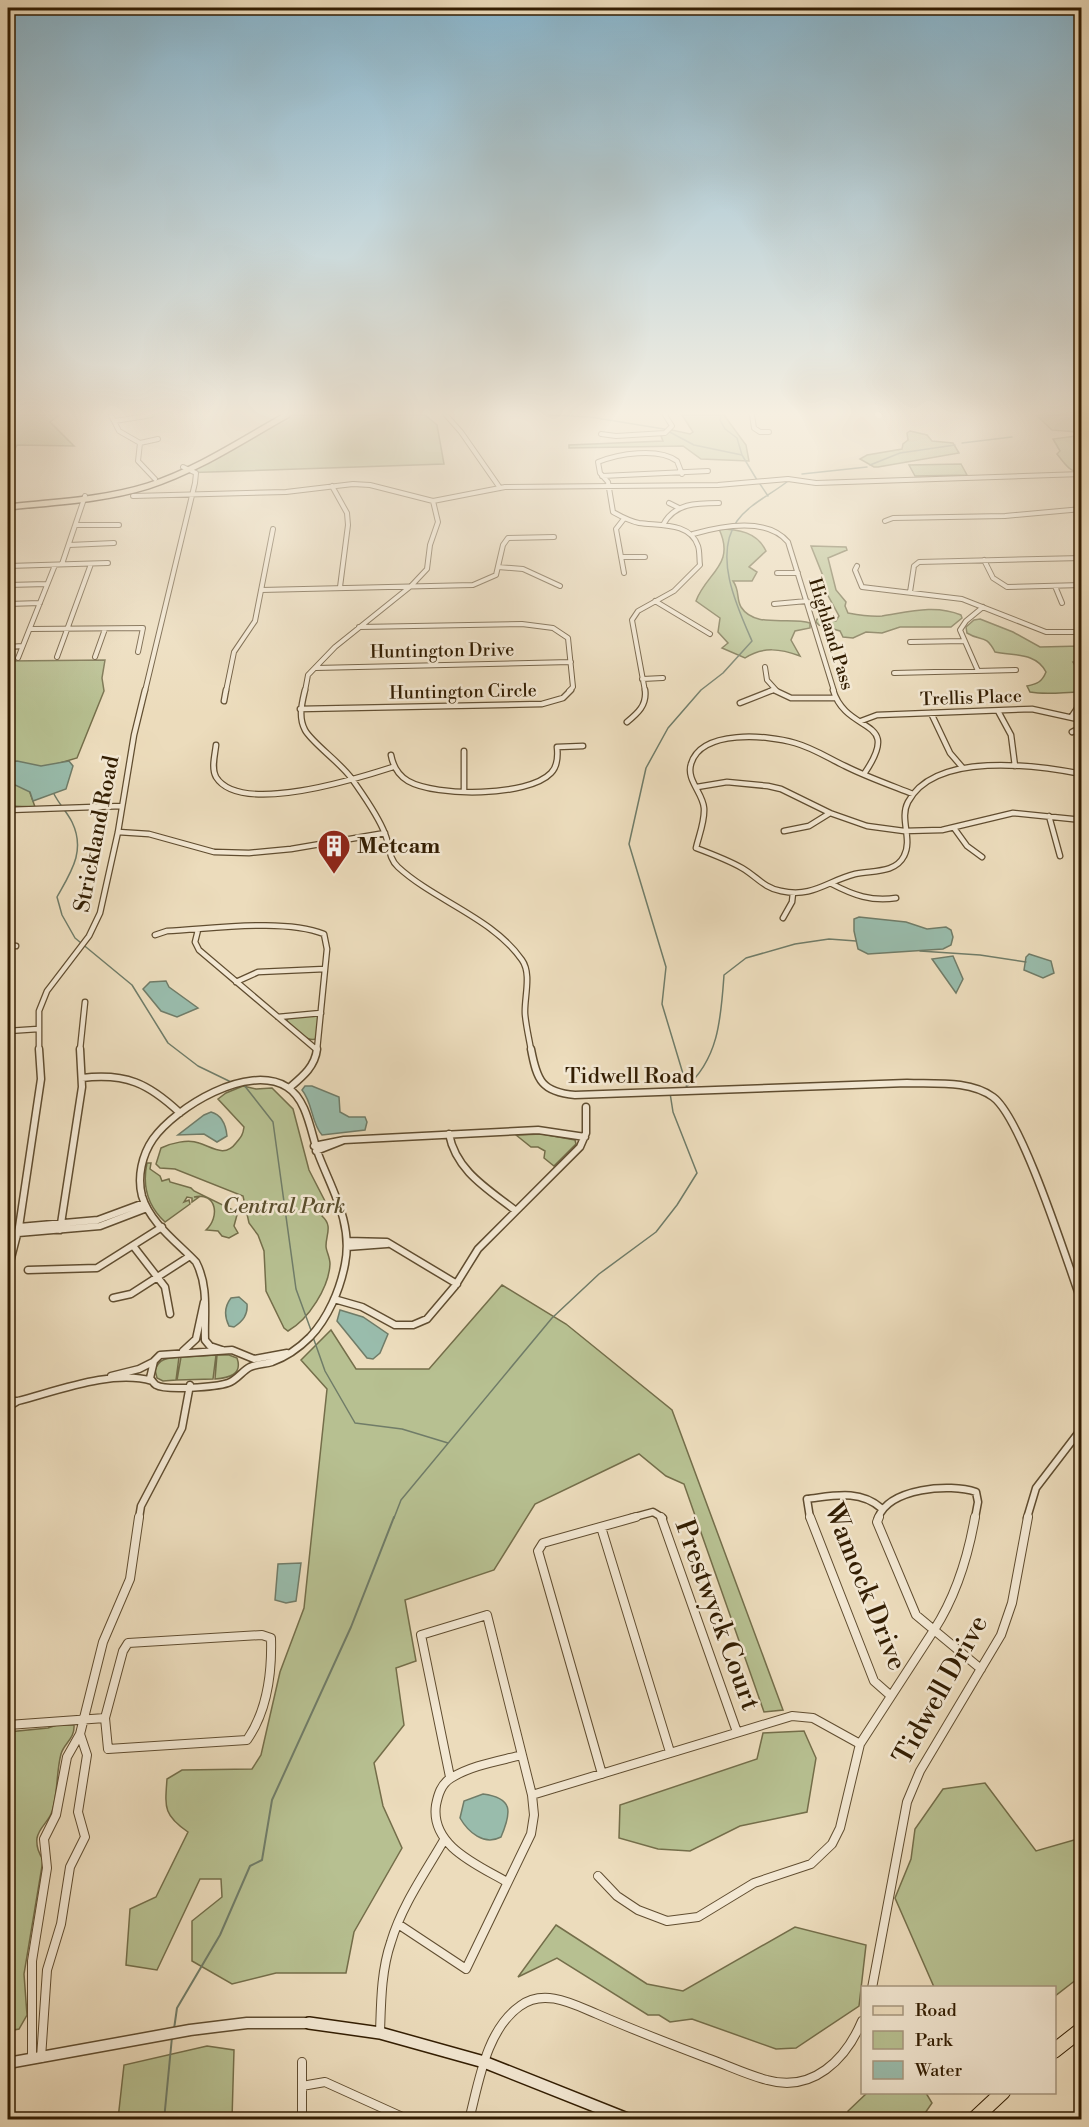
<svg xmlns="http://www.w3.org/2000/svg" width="1089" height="2127" viewBox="0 0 1089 2127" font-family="'Libre Bodoni',serif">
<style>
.green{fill:#b7c091;stroke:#746e4a;stroke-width:1.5}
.water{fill:#99bcac;stroke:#707c68;stroke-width:1.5}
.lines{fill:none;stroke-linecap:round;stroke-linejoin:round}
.stream-far1{stroke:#707c68;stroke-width:1.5}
.stream{stroke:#707c68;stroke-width:2}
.minor-far3-casing{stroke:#604d30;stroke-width:6}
.minor-far2-casing{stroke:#604d30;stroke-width:7}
.minor-far1-casing{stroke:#604d30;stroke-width:9}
.minor-casing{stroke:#604d30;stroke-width:10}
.tertiary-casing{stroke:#604d30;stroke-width:13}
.secondary-casing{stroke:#321d02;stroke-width:14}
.primary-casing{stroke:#321d02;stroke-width:8}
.motorway-casing{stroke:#321d02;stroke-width:16}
.minor-far3{stroke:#f3e8d3;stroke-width:4}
.minor-far2{stroke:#f3e8d3;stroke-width:4.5}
.minor-far1{stroke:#f3e8d3;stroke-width:6}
.minor{stroke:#f3e8d3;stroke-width:8}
.tertiary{stroke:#f3e8d3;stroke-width:10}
.secondary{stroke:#f3e8d3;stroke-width:11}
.primary{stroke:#ecdcbc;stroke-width:5}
.motorway{stroke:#ecdcbc;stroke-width:14}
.labels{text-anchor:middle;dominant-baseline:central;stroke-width:5;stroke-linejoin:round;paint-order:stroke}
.far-street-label{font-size:18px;fill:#321d02;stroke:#f3e8d3}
.street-label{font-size:22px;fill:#321d02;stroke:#f3e8d3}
.poi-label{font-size:22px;font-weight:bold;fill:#321d02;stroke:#f3e8d3;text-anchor:start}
.park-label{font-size:22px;font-style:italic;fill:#5a4e2d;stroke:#f3e8d3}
.near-street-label{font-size:27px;fill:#321d02;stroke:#f3e8d3}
</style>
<rect width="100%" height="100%" fill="#ecdcbc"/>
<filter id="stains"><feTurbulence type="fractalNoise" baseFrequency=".00333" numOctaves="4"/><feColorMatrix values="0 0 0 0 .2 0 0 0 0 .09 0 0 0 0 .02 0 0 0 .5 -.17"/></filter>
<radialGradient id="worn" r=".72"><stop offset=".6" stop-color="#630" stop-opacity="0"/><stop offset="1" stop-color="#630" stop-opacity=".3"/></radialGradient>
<path class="green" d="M8,415H59L50,422L74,446L17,445L8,464Z
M289,415H425L437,425L444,464L179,473Z
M682,415H724L746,445L749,461L701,459L683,446L569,448V445L663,441L661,436L672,430L690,434L693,432Z
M1036,415H1081V472C1069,472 1065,464 1057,454L1060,451L1053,439L1076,436L1077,432L1052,430Z
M910,431L927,435L932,441L953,443L959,453L878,467H874L860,459L867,455L902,449L903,444L908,440L907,433Z
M961,464L967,475L915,476L909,465Z
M719,529C738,529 757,532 766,551L749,567L757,572L752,581H733C740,591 736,598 741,607C755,629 790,616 810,623V628L795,631L791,640L800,656C781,649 763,646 745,658L722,648L728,643L718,632L720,618L696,601C706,573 736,565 719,529Z
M811,546L846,547L847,550L828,558L836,590L846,602L845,606L848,613C859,615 871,617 882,616C908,612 935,604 961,615L962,618L951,627H900L882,633L866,632L853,638L843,637L840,631L819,625L816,622L817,619L836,621L839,616L825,590V581Z
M980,619L1013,632L1040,647L1081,646V661L1073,662L1081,675V692C1063,692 1048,695 1030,692L1027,686C1037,684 1042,682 1046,672C1036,652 1013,656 995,652C985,633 981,642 967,633L966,627L974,620Z
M105,660L102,678L104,691L77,758L32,771L28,787L35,807L8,806V661Z
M317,1015L319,1016L316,1039C305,1042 294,1028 287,1021L288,1018Z
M243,1086L256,1089L272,1088L293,1109L309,1170L327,1205L322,1216C333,1226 326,1234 326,1246C326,1251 330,1257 330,1264C329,1287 309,1319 288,1331L284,1328L266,1291L264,1251L258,1235L249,1223L243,1196L175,1169L160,1168L156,1164L161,1148C171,1143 188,1139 199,1143C212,1147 225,1158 236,1143C241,1137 243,1135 244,1127L218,1099L226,1093Z
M542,1134L575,1140L576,1144L554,1166L544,1158L545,1151L538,1147H531L516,1135Z
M147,1163H151L150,1169L160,1176L162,1181L169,1179L170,1182L191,1188L194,1191L233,1210L237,1215L234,1226L238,1233L229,1238L222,1236L218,1231L206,1230C220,1217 217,1192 194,1197H199L192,1202V1198L187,1197L184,1202L189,1200L190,1204L165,1222C148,1206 142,1186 147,1163Z
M502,1285L566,1324L672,1410L783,1710L764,1712L684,1484L666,1476L639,1454L535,1504L494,1570L405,1600L416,1661L396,1668L404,1725L374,1763L383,1806L402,1848L354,1932L346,1973H276L232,1984L192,1961V1921L222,1897L221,1879H200L157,1970L126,1965L130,1909L156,1897L188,1832C163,1815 165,1807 167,1779L182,1770L252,1769L261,1755L280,1672L304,1608L327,1389L301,1360L331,1330L356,1369H429Z
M216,1355L213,1379L177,1380L181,1357Z
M217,1355H229L237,1358C243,1375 228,1378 215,1379Z
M179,1357L176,1380L163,1381L157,1378L155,1370C159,1358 168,1358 179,1357Z
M57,1725H74C75,1739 64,1743 61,1754C56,1772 58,1798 51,1814C47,1823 39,1828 37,1838C36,1847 39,1853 43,1860L24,1974L27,2015L19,2029L8,2031V1732L48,1728Z
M804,1731L816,1758L807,1812L740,1826L690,1851L658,1849L619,1838L620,1805L757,1759L763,1733Z
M985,1783L1036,1851L1081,1838V1976L1055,1996L1054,1988L934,1987L895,1898L911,1859L915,1829L943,1789Z
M556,1925L647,1984L683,1991L795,1927L866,1945L859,2006L796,2048L776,2049L692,2019L670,2022L659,2015H648L557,1958L518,1977Z
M207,2046L234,2050L232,2119H118L124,2065Z
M868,2092L926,2093L932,2103L921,2119H848V2111Z"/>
<path class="water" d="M17,761L41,766L69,761L73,766L66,789L33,801L30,792L15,785L8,777V762Z
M859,917L906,922L927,929L946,927L951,930L953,937L951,945L943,949L868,954L858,949L854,931V919Z
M1029,954L1051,961L1054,973L1043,978L1024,970L1026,957Z
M953,956L963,979L956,993L932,959Z
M166,981L169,987L198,1008L177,1017L161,1011L143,989L150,982Z
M305,1086H312L339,1097L340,1112L349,1117H365L367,1122L365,1130L322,1135C311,1123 313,1103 302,1090Z
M211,1112C222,1115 226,1126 227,1136L217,1142L204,1134L178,1135L204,1115Z
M239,1297L247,1304C248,1315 243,1321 234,1327L229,1326C224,1316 224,1307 231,1298Z
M340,1310L363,1317L388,1334L380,1353L373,1359L367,1358L337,1321Z
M301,1563L296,1601L286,1603L275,1600L278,1564Z
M483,1794C513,1798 512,1811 501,1837C484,1846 468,1832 460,1818L464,1801Z"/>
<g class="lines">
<path class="stream-far1" d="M549,415L590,417L664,429L694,445L742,455
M721,415L720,420L725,429L737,438L742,455L757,480
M962,443L1012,437
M870,465L900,453L955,445
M802,474L867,467
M760,484L768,496
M54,794C59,804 67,812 72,822C86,851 71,872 57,897L62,915L75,938L132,985L168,1043L198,1066L231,1082
M920,951L980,955L1026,962
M244,1085L273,1122L296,1289L312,1333
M687,1087L662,1004L666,967L629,844L646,768L668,728L701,690L723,673L752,641C737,607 713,556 737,521C749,504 772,494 788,481
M685,1088C719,1059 721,1017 724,975L746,958L795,944L829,939L856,941
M313,1337L325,1371L355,1423L402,1429L448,1443
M394,1518L401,1500L552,1318L599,1274L656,1232L677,1205L697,1173L673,1112L670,1093"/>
<path class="stream" d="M174,2029L177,2008L220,1935L250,1866L262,1860L272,1800L351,1627L394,1517
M164,2120L172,2037"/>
<g class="minor-far3-casing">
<path id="minor-far3" d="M111,415L119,431L140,443L138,461L155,479
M446,415L461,432L500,488
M752,415L754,428L760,432H769
M115,421L152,415
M601,434L616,436L665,433L672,426L665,415
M140,443L158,439
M602,476L708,471
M332,486L347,513L348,525L340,587
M133,496L286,492L353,484L370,485L433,501L438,522L430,545L427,569L411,586L335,647L308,675L305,691
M433,501L505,487L718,485L788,479L816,483L1082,474
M669,503L679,508
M623,520L616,529L624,573
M885,521L893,518L1005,516L1082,509
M76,525H119
M663,525C674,503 697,503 719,503
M693,534C721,526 767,517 788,542L834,691
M69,545L114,543
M621,557H645
M984,560L993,578L1007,587L1082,585
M62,564L85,496
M8,566L108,563
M857,566L855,570L862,587L962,599L1046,632H1082
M498,567L523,569L560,586
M777,573H798
M8,585L47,584
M1055,586L1062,603
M261,590L473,585L496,575L503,545L508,538L554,537
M910,592L914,566L919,562L1082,558
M655,601L710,634
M8,604L40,603
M774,604L807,601
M359,627L522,624L553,628L568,638L573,687L569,691
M30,629L143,628L138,652
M910,642L964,641
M8,647L22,646
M57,657L91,564
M95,657L105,629
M18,658L55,565
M765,667L767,680L777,691
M315,668L571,662
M978,671L960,630L966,621L983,607
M894,673L1016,670
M642,679L663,678
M145,691L195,483L196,473L183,467
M226,691L234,652L255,621L273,529
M645,691L632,620L638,611L674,591L700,565C699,559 700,552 698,546C690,522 660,526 639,523C629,521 622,517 613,512L608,482L600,473L598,462C618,454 658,447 677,461L682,474
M770,691L773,690"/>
</g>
<g class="minor-far2-casing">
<path id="minor-far2" d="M305,690C302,703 298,717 305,730C312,743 340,762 352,779C363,795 378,815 385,834C390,845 388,858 398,867C435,901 493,918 522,960C532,974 524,998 525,1014C526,1026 529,1038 531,1050
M774,690L791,698H836
M833,690C847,736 904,716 864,774
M224,701L226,690
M740,703L773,690
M300,709L542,704L563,698L571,690
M998,711L1011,735L1015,766
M931,713L950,753L962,767
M1072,716L1078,707
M861,721L877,715L1032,709L1082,720
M627,722C638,713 647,705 645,690
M1072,732L1082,727
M216,745C215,755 211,768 216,777C240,816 359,778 393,767
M464,751V790
M391,755C393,766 398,775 408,781C436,797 528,797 551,773C557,767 558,756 557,747L583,746
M697,787L727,782L768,786L781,789L830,813L867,826L904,831L942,830L1013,813L1082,820
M913,794C890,785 867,777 845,766C828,758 813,748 795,743C768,735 701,729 691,764C686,780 703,793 704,808C705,821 699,835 696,848C712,854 728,860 742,868C756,876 764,888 781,891C813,898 827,881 855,874C871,870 895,874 904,856C913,839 899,819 908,802C935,751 1035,765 1082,774
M8,810L122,806
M1049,816L1060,856
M954,828L967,846L982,857
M784,831L809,826L830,813
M118,832L149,834L214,852L249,853L291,849L385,833
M832,884C853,895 872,902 896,898
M783,918L792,902L793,893
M198,930L195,942L199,950L317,1050
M155,935L167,931C212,929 283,918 324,934L327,949L317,1050
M8,945L16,946
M236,982L258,972L325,969
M278,1017L321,1013
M8,1031L38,1029
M39,1050V1011L47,991L89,936L100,913L118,832L134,735L145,690
M80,1050L85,1002"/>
</g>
<g class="minor-far1-casing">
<path id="minor-far1" d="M531,1049C537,1081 542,1092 575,1095L907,1083C934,1084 970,1080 993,1097C1022,1118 1067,1262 1082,1303
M82,1078C126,1073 148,1083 180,1113
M289,1088C302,1077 315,1067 317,1049
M449,1134C456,1171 488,1189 516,1211
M344,1140L538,1130L585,1137
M314,1146L344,1140L316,1151
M19,1227L98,1220L144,1203
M60,1230L82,1087L80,1049
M18,1233L100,1226L147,1208
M347,1241L387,1242L457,1284
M134,1247L165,1287L170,1314
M347,1247L387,1244
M8,1270L19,1227L41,1079L39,1049
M28,1270L97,1268L162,1227
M113,1298L131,1294L190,1256
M334,1299L362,1307L395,1325H413L427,1319L455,1286L478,1249L580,1147L586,1133V1107
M222,1350L210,1346L205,1340C204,1313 209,1287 196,1262C177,1242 150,1223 142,1196C137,1177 142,1155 153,1139C176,1107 248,1063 287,1087C308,1100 311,1135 319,1156C333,1192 353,1224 345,1264C340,1290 328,1318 310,1337C299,1348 286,1357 272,1362C265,1364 257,1364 250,1367C242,1371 237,1380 228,1383C216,1387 166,1391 156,1385C153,1383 152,1380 150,1378L154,1361L160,1355L232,1350L254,1359L287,1353
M183,1351L196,1339L204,1302
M111,1376L139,1369L153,1362
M8,1401H18C57,1391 113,1369 152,1381
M8,1407L18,1401
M139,1518L141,1506L182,1428L190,1385
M631,1518L653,1512L663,1518
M810,1518L807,1499C833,1496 859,1489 881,1508
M878,1518C889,1488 950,1483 976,1492L978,1502L975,1518
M1027,1518L1036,1488L1082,1428"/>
</g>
<g class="minor-casing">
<path id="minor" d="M661,1517L737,1732
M810,1517L874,1681L891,1696
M879,1517L877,1522L916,1615L934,1630
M601,1527L670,1752
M934,1630L981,1669
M934,1630C956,1596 968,1557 975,1517
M262,1635L271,1638C272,1672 267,1711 247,1740L108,1749L105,1718L123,1651L128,1643Z
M8,1725L105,1718
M602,1774L538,1551L543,1543L636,1517
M532,1795L792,1716L813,1718L860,1744
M598,1876L617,1896L638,1910L667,1921L698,1917L754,1883L811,1864L832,1844L840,1828L860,1744L934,1630
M507,1882C478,1865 430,1846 436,1805C438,1795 441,1784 451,1778C472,1765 499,1761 522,1755
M398,1924L466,1969L531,1834L534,1815L532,1795L487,1615L421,1635L450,1777
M872,1988L907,1802L920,1771L1001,1635L1012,1603L1028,1517
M380,2033C381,2003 381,1971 391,1942C402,1905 425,1873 444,1840
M41,2058L47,1970L61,1924L70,1867L85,1837L78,1812L87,1755L80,1734
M32,2059V1961L47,1868L44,1839L56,1815L67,1757L80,1734L103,1642L130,1579L139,1517
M302,2062V2120
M302,2086L325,2082L409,2120
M469,2120C479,2082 486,2030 520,2006C544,1988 573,2004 597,2014C634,2030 670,2044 707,2058C727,2065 747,2075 767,2080C813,2093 846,2059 862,2021"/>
</g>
<g class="tertiary-casing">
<path id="tertiary" d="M8,2063L190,2030L247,2023H309"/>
</g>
<g class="secondary-casing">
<path id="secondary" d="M309,2023L380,2033L484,2062L630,2120"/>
</g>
<g class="primary-casing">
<path id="primary" d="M8,507C55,502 103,500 148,486C198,470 242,440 287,415"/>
</g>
<g class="motorway-casing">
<path id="motorway" d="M1054,2051L1082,2029
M973,2120L1003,2092"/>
</g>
<use href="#minor-far3" class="minor-far3"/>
<use href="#minor-far2" class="minor-far2"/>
<use href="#minor-far1" class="minor-far1"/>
<use href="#minor" class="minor"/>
<use href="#tertiary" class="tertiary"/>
<use href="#secondary" class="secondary"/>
<use href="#primary" class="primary"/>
<use href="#motorway" class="motorway"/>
</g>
<linearGradient id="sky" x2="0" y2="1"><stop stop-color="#88b7d0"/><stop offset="0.58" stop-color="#f6efe1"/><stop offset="1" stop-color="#f6efe1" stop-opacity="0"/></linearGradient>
<rect width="1089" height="713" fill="url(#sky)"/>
<defs>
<g id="building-pin" transform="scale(1.725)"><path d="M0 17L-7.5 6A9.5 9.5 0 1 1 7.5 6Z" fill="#8f2418" stroke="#f3e8d3"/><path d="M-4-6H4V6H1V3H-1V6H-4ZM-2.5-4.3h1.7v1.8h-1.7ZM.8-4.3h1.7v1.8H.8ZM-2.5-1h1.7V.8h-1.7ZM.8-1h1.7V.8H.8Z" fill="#fff"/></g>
</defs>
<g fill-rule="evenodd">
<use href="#building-pin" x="334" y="846"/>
</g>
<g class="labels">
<g class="far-street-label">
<text transform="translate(831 634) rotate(73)">Highland Pass</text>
<text transform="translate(442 651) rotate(-1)">Huntington Drive</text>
<text transform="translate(463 692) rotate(-1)">Huntington Circle</text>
<text transform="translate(971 698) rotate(-2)">Trellis Place</text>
</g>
<g class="street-label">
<text transform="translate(97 834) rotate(-79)">Strickland Road</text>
<text x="630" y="1076">Tidwell Road</text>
</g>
<g class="poi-label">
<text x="357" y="846">Metcam</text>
</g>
<g class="park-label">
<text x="284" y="1206">Central Park</text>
</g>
<g class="near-street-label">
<text transform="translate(865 1587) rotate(68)">Wamock Drive</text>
<text transform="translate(717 1615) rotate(70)">Prestwyck Court</text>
<text transform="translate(941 1690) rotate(-61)">Tidwell Drive</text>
</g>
</g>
<rect width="1089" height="2127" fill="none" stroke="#ecdcbc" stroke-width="30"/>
<rect x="9" y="9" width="1071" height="2109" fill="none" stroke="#321d02" stroke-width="3"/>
<rect x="15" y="15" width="1059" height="2097" fill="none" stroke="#321d02" stroke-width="1.5"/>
<rect x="861" y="1986" width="195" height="108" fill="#f3e8d3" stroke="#a6977f" stroke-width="1.5"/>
<rect x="873" y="2006" width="30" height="9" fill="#ecdcbc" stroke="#a6977f" stroke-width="1.5"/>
<text x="915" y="2016" font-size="18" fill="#321d02">Road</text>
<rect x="873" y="2031" width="30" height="18" fill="#b7c091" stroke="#a6977f" stroke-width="1.5"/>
<text x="915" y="2046" font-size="18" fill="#321d02">Park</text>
<rect x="873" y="2061" width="30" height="18" fill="#99bcac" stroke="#a6977f" stroke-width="1.5"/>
<text x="915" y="2076" font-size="18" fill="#321d02">Water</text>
<rect width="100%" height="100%" filter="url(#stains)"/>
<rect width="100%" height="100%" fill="url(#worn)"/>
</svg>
